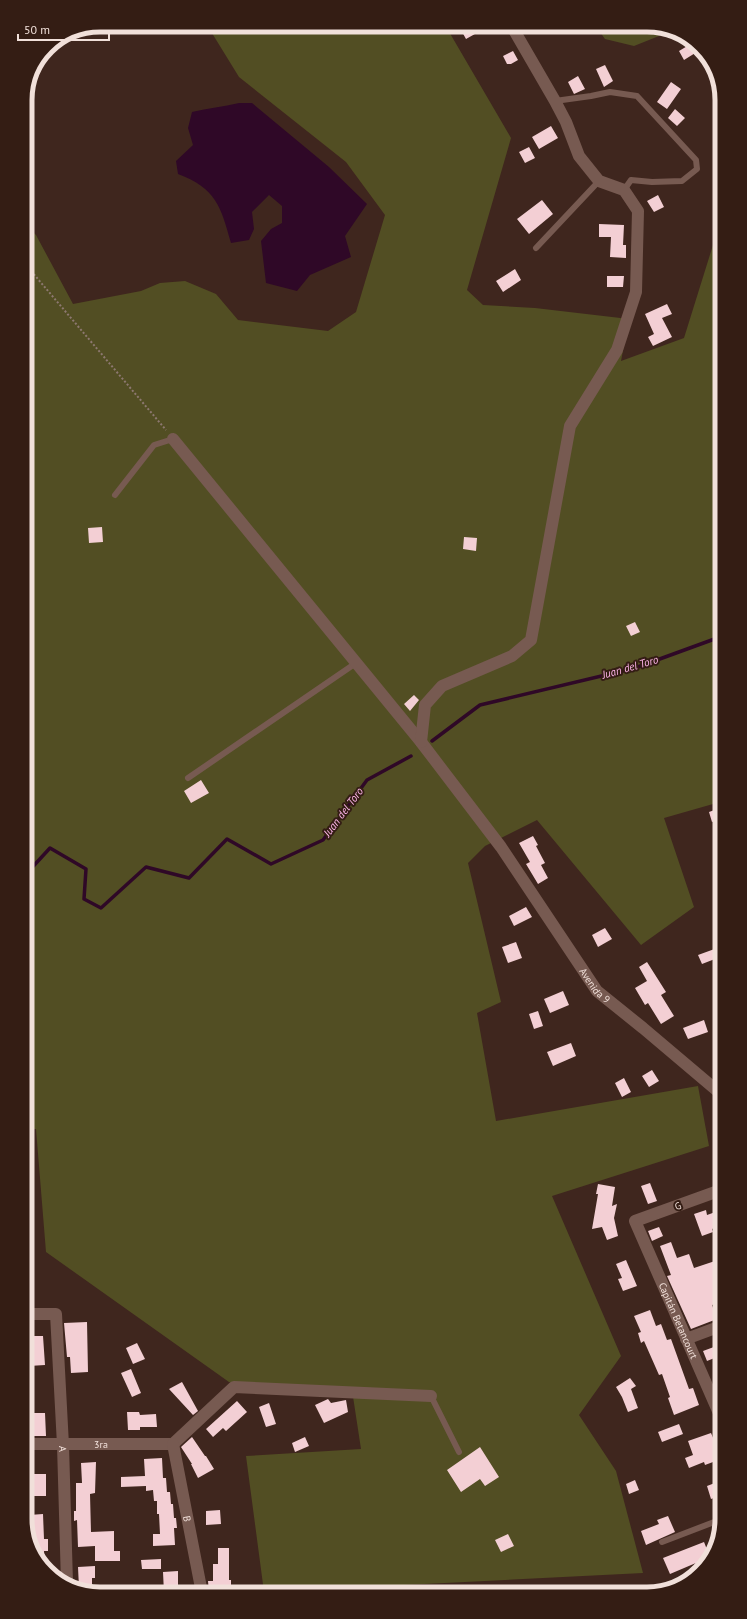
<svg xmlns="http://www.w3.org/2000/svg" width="747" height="1619" viewBox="0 0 747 1619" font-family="'PT Sans',sans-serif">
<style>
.green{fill:#524e23}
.water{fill:#2f0827}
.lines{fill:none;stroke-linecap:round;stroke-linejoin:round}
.stream{stroke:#2f0827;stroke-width:3.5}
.building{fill:#f3cfd4}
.path{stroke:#8d7870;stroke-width:2;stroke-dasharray:2 2;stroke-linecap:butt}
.lane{stroke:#775a51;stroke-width:6}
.street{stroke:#775a51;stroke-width:12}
.labels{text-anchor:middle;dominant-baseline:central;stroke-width:4;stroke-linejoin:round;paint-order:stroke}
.street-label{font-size:10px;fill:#f1e0da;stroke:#341d14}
.water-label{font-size:11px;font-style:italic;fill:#fdb4e9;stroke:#341d14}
.rim{fill:none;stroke:#f1e0da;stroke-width:5}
</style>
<rect width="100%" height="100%" fill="#3f261e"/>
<path class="green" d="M207,25H455L448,30L511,138L467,290L483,305L535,308L629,319L621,361L684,338L718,229L720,802L664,818L694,907L641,945L537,820L485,846L468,863L501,1002L477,1013L496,1121L698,1086L709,1146L552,1196L621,1356L579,1415L616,1471L643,1573L264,1592L246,1456L361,1449L352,1390L229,1382L46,1252L36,1129H28L25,224L36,235L73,304L141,291L160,283L185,281L216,294L238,320L328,331L356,312L385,215L346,162L239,77Z
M595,25H652L669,32L634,46L605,39Z"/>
<path class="water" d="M239,103H252L329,167L367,204L345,236L351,257L310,275L297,291L266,283L261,241L271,229L282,223V206L269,195L252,212L254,229L249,240L231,243C221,207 216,188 178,174L176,161L193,145L188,128L192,112C208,108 223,107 239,103Z"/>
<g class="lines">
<path class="stream" d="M432,741L480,705L635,668L720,637
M27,873L50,848L86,869L84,899L101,908L146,867L189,878L227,839L271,864L323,840L367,780L411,756"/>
</g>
<path class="building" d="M469,25H491L466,39L461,30Z
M694,42L700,50L684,60L679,51Z
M513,51L518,60L511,64H507L503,56Z
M605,65L613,81L604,87L596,69Z
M578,76L585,89L574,94L568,82Z
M671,82L681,89L667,109L657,102Z
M675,109L685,118L677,126L668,118Z
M551,126L558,138L539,149L532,137Z
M529,147L535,158L525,163L519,152Z
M658,195L664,207L654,212L647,201Z
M542,200L553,214L529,234L517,219Z
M599,224L624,225L623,245H626V258L610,257L611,237H599Z
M515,269L521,280L503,292L496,281Z
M607,276H624L623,287H607Z
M667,304L672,314L662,318L672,337L653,346L648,337L654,334L645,314Z
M102,527L103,542L89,543L88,528Z
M464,537L477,538L476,551L463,549Z
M635,622L640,632L631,636L626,626Z
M414,695L419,700L410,711L404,704Z
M201,780L209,793L191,803L184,791Z
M720,808V819L712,822L709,812Z
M533,836L538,845L536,846L545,863L541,865L548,878L538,884L526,864L530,862L519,843Z
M526,907L532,917L514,926L509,916Z
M605,928L612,939L598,947L592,935Z
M516,942L522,958L508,963L502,947Z
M720,947V957L702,964L698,955Z
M647,962L666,992L661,995L674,1016L661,1024L648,1003L645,1005L635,988L647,981L639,967Z
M563,991L569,1005L550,1013L544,999Z
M538,1011L543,1026L534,1029L529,1014Z
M704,1020L708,1032L688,1039L683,1028Z
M571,1043L576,1056L553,1066L547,1052Z
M652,1070L659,1081L649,1087L642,1076Z
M624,1078L631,1092L622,1097L615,1083Z
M650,1183L657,1201L648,1204L641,1186Z
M598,1184L615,1187L612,1206L617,1204L614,1218L618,1236L607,1240L602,1227L592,1229L598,1194H596Z
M706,1210L707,1215L721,1210V1225L712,1229L713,1232L702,1236L694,1214Z
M659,1227L663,1236L652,1241L648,1231Z
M671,1242L677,1258L689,1254L694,1268L718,1260L721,1268V1280L716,1282L721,1295V1302L712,1305L717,1319L691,1329L667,1276L671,1275L660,1246Z
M626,1260L637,1286L623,1291L618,1279L622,1278L616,1264Z
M650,1310L656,1326L661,1324L667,1340L671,1339L689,1389L693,1388L699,1405L674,1415L668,1398L670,1397L662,1374L659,1375L644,1341L641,1343L638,1333L641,1332L634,1316Z
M87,1322L88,1372L71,1373L70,1357H67L64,1323Z
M30,1336H43L45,1365L29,1366V1352H31Z
M137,1343L145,1359L133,1364L126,1348Z
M722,1344V1355L707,1361L703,1351Z
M131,1369L141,1393L132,1397L121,1373Z
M630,1378L636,1386L631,1389L638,1408L628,1412L622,1397L616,1387Z
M182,1382L198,1411L193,1415L169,1389Z
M328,1399L331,1403L346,1400L348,1412L324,1423L315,1405Z
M237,1401L247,1412L226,1431L223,1428L213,1437L206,1429Z
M269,1403L276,1424L266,1427L259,1407Z
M127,1412H139L140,1415L156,1414L157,1427H140V1430H128Z
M33,1413H45L46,1436H34Z
M679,1424L683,1434L662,1442L658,1432Z
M711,1433L722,1459V1495L711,1499L707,1486L720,1481L713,1462L705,1465L704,1462L689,1468L685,1458L693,1455L688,1441Z
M192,1437L205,1456H206L214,1469L198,1478L191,1464H192L181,1447Z
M305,1437L309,1446L295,1452L292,1443Z
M480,1447L499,1477L485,1486L480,1479L461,1492L447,1470Z
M162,1458L163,1478H166L167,1492H170L171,1504H173L174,1518H176L177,1528H174L175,1545L153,1546V1534H160L159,1514H157V1501H154L153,1490L146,1491V1486L121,1487V1477L145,1476L144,1459Z
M96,1462L95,1493L90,1494L91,1532L114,1531V1551H120V1561H95V1546L78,1547L77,1520L74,1521V1511H76V1483H82L81,1463Z
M32,1474H46V1496H33Z
M635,1480L639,1490L629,1494L626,1484Z
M220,1510L221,1524L206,1525V1511Z
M43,1514L44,1539H48V1551H44L45,1563H43L35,1552L34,1526H29V1515Z
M668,1516L675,1532L646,1545L641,1531L659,1524L657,1520Z
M508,1534L514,1546L501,1552L495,1540Z
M704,1542L710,1557L670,1574L663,1558Z
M218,1548H229V1580H231V1591L209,1592L208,1581H213V1564H218Z
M161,1559V1569H142L141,1560Z
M95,1566V1578H92V1593L79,1588L78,1567Z
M178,1571V1593H164L163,1572Z"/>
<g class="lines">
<path class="path" d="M26,265L166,430"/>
<path class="lane" d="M555,101L591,96L610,92L637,96L696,160L697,169L682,181L652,182L631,180L624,190
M536,248L599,181
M115,495L154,445L173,439
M188,778L356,663
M431,1396L459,1452
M662,1542L722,1519"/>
<g class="street">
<path id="s1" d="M173,439L421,742L501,847L597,991L643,1028L721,1094"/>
<path d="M421,742L425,705L442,686L512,656L531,640L570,426L617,350L636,292L638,211L624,190L599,181L579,156L566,122L555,101L511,25"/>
<path id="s2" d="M721,1190L635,1221L722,1420"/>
<path id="s3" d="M28,1314H56L63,1445L67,1583"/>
<path d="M686,1339L721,1326"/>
<path id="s4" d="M29,1444H173"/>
<path d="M173,1444L234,1387L431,1396"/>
<path id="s5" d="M173,1444L202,1593"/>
</g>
</g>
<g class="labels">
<g class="street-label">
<text stroke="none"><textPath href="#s1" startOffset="691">Avenida 9</textPath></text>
<text transform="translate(678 1206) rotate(-20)">G</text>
<text stroke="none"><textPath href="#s2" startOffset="200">Capitán Betancourt</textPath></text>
<text stroke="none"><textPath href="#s4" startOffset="72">3ra</textPath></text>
<text stroke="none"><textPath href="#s3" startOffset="163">A</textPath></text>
<text stroke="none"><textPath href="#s5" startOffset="76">B</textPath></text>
</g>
<g class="water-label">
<text transform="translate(630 667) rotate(-16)">Juan del Toro</text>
<text transform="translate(343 812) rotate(-53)">Juan del Toro</text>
</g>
</g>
<path d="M0 0H747V1619H0ZM100 32H647A68 68 0 0 1 715 100V1519A68 68 0 0 1 647 1587H100A68 68 0 0 1 32 1519V100A68 68 0 0 1 100 32Z" fill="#341d14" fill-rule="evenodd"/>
<path class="rim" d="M100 32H647A68 68 0 0 1 715 100V1519A68 68 0 0 1 647 1587H100A68 68 0 0 1 32 1519V100A68 68 0 0 1 100 32Z"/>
<path d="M18 34v6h91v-6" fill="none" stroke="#f1e0da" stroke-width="2"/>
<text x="24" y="34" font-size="12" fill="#f1e0da" stroke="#341d14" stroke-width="3" paint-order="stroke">50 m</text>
</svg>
